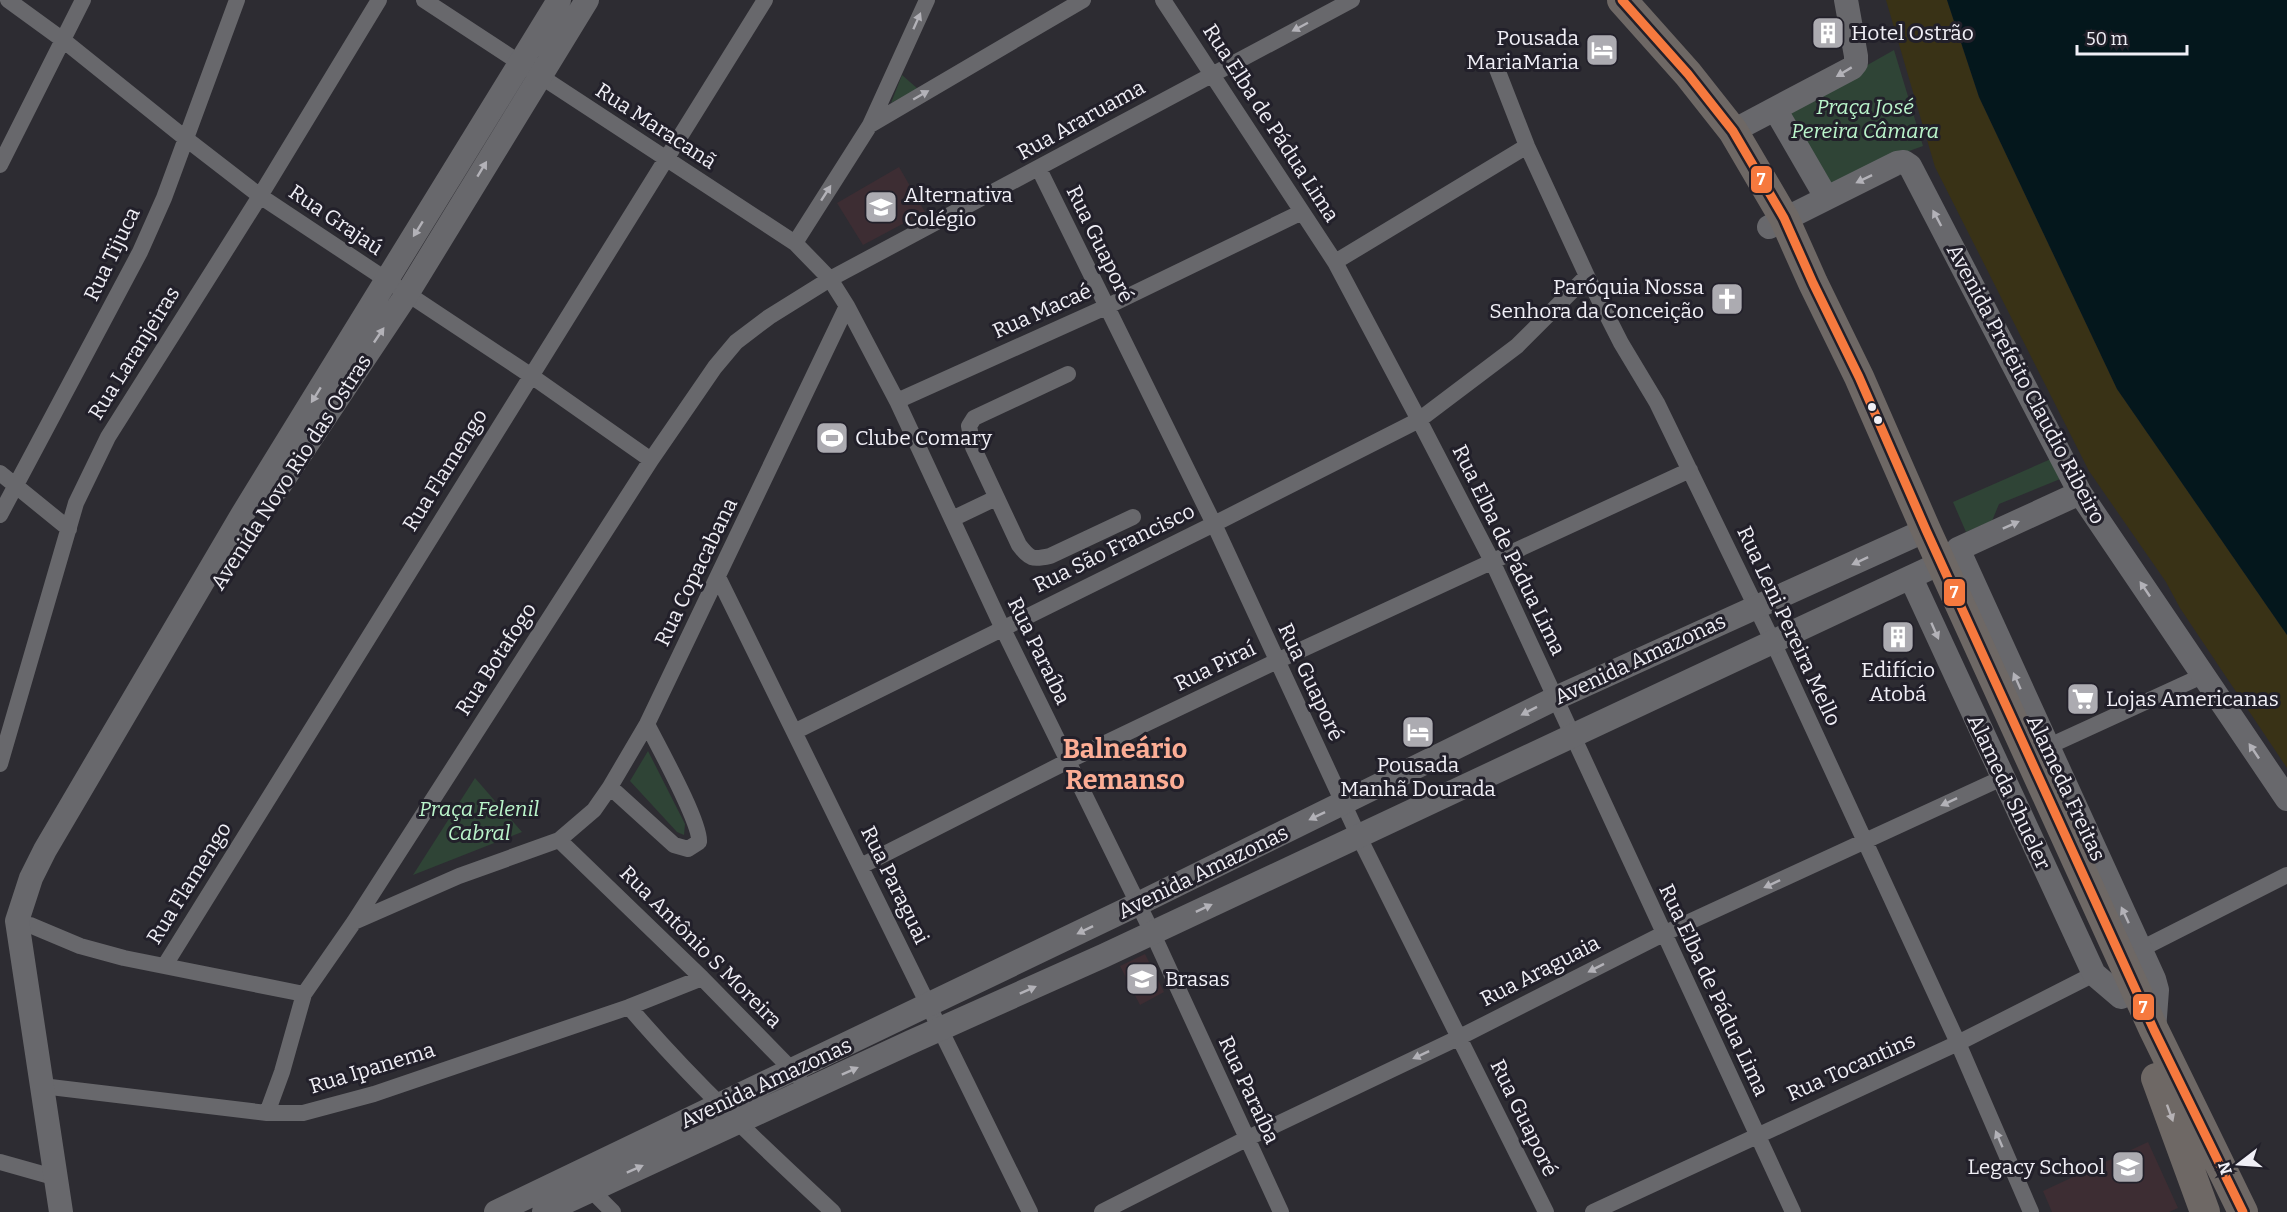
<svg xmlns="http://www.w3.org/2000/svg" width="2287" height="1212" viewBox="0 0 2287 1212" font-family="Bitter,serif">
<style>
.education{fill:#3d2d33}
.green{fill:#2f4436}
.sand{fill:#393216}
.water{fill:#04171c}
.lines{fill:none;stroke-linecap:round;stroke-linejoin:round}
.street{stroke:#68686c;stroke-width:16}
.secondary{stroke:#68686c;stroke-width:24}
.highway{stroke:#6e6865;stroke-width:30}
.bus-1-casing{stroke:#22202a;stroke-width:14}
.bus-1{stroke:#f6793e;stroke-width:9}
.oneway{fill:#b3b2b8}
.oneway2{fill:#b6b2b5}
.bus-dot{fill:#f0eff6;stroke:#22202a;stroke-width:2}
.labels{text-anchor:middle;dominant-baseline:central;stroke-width:6;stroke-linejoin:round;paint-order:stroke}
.poi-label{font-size:21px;fill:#f0eff6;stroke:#22202a;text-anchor:start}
.park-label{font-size:21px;font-style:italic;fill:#baf5cb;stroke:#22202a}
.street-label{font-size:21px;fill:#f0eff6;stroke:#22202a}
.district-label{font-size:27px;font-weight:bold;fill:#fcad95;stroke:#22202a}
.line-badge{stroke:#22202a;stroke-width:2}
.badge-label{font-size:16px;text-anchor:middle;font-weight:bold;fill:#fff}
</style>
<rect width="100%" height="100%" fill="#2d2c32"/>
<path class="education" d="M899,167L925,212L863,245L837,203Z
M1145,954L1164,992L1140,1005L1120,966Z
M2148,1142L2178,1208L2169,1212H2052L2043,1191Z"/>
<path class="green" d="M1894,50L1923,146L1876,163L1829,186L1786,111Z
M902,75L918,89L891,103Z
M2060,455L2070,475L1999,504L1992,521L1966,532L1953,502Z
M648,751L685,824L684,835L677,832L630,781Z
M475,778L522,832L413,875Z"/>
<path class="sand" d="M1886,0H1947L1979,97L2117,389L2287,635V768L2180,608L2166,582L2089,471L1935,167Z"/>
<path class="water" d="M1947,0H2287V635L2117,389L1979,97Z"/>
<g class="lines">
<path class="street" d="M8,0L63,40L185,138L260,196L530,375L651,460
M424,0L795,243L830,279L847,306L897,401L1003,629L1152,932L1281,1212
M1163,0L1335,262L1419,420L1492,561L1793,1212
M1495,64L1527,146L1587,276L1621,343L1657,403L1773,642L1958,1043L2031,1212
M870,125L1083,0
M0,165L83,0
M1039,169L1214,524L1358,835L1546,1212
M795,243L870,125L927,0
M1335,262L1527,146
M1068,374L974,418L969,426L973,447L1019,545C1030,559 1032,560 1050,556L1133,517
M897,401L1106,307L1302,212
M0,473L69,529
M0,515L140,252L164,198L237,0
M952,519L996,498
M718,577L1030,1212
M796,731L1214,524L1419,420L1517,346L1587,276
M2047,747L2202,676
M0,764L76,503L108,437L260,196L379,0
M610,787L674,845L688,849L699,842C701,823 658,746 647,724
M559,840L702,978L799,1077
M861,866L1068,761L1277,661L1690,470
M354,922L459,876L559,840L594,810L610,787L647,724L847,306
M30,925L80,946L124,958L304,994
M2141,949L2287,875
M165,965L765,0
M629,1007C692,1081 762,1146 833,1212
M42,1086L267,1113H303L374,1094L629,1007L702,978
M267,1113L282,1072L304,994L354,922L651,460L715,367L736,342L769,317L830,279L1352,0
M0,1162L57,1178
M585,1184L613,1212
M1102,1212L1246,1139L1460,1037L1663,934L2002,778
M1593,1212L1958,1043L2094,974"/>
<path class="secondary" d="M1775,109L1826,197
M1733,131L1852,68L1856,63V56L1846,0
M1769,227L1897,163L1904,162L1910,166L2080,493L2287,799
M277,489L407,294L587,0
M2080,493L1958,549L2154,979L2157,990L2154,1030
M1911,578L2094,974L2121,997
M61,1212L17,921L31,878L45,850L242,515L559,0
M496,1212L1138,904L1556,698L1913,536
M544,1212L911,1042L1103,956L1928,569"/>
<path class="highway" d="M1622,0L1688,74L1733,131L1784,218L1813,283L1859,377L1926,530L2154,1030L2243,1212
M2156,1078L2205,1212"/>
<g class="bus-1-casing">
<path id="bus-1" d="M1622,0L1688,74L1733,131L1784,218L1813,283L1859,377L1926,530L2154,1030L2243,1212"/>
</g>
<use href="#bus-1" class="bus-1"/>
</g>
<defs><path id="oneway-solid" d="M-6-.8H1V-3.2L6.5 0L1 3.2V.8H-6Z" transform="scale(1.5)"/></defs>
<g class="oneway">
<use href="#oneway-solid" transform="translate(917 21) rotate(-66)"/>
<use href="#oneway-solid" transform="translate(1300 27) rotate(152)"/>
<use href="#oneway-solid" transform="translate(1844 72) rotate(149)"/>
<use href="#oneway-solid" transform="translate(921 95) rotate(-30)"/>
<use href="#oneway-solid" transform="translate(482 169) rotate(-59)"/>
<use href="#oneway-solid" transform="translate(1864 179) rotate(154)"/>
<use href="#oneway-solid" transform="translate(826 193) rotate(-57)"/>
<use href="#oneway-solid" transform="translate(1937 218) rotate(-118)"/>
<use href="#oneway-solid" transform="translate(418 229) rotate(122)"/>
<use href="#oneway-solid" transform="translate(379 335) rotate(-56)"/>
<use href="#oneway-solid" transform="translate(316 395) rotate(122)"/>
<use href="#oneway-solid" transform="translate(2011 525) rotate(-24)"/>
<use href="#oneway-solid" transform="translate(1860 561) rotate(155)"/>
<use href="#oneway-solid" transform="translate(2145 589) rotate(-124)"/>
<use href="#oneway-solid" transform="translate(1935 631) rotate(66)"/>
<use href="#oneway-solid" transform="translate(2017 681) rotate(-114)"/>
<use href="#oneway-solid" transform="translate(1529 711) rotate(153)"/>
<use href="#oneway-solid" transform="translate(2254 751) rotate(-124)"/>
<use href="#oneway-solid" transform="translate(1949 802) rotate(155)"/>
<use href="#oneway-solid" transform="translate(1317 816) rotate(154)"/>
<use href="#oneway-solid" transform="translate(1772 884) rotate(155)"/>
<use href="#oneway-solid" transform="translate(1204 908) rotate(-25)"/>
<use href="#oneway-solid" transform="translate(2125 915) rotate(-115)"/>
<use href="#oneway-solid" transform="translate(1085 930) rotate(154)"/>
<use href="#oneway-solid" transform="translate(1596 968) rotate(153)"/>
<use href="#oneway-solid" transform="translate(1028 990) rotate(-24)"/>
<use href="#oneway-solid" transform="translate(1421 1055) rotate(155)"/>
<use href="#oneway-solid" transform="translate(850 1071) rotate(-24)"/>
<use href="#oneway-solid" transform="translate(1999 1139) rotate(-113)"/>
<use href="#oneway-solid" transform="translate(635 1169) rotate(-24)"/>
</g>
<use class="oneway2" href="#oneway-solid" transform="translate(2170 1113) rotate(70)"/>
<defs>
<g id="building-square" transform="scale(1.725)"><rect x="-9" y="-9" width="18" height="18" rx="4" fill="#acabb1" stroke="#22202a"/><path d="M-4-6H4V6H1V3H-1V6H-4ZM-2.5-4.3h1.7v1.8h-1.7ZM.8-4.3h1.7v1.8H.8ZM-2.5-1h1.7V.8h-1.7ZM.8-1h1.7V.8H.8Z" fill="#fff"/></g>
<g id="hotel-square" transform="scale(1.725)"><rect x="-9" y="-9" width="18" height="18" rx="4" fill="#acabb1" stroke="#22202a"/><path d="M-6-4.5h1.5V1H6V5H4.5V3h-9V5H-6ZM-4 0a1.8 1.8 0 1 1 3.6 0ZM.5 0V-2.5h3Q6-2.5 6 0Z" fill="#fff"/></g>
<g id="school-square" transform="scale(1.725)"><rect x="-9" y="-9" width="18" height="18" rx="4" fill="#acabb1" stroke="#22202a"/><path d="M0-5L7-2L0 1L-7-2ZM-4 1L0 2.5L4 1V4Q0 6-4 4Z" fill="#fff"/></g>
<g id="church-square" transform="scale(1.725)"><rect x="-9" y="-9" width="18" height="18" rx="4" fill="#acabb1" stroke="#22202a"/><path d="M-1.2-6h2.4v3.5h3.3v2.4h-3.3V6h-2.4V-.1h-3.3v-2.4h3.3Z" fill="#fff"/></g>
<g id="stadium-square" transform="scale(1.725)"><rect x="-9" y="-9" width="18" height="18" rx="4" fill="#acabb1" stroke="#22202a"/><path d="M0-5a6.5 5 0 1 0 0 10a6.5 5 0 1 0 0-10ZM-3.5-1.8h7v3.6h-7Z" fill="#fff"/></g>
<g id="supermarket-square" transform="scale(1.725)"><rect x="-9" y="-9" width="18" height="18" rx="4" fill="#acabb1" stroke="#22202a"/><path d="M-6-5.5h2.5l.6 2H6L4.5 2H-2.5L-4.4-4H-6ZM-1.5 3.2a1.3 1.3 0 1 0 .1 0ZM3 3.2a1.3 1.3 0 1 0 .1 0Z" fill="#fff"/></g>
</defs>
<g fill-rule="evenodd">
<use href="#building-square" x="1828" y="33"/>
<use href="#hotel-square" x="1602" y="50"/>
<use href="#school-square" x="881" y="207"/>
<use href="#church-square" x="1727" y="299"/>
<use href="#stadium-square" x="832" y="438"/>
<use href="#building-square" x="1898" y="637"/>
<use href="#supermarket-square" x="2083" y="699"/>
<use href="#hotel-square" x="1418" y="732"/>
<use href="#school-square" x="1142" y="979"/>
<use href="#school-square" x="2128" y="1167"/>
</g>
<g class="bus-dot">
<circle cx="1872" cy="407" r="5"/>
<circle cx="1878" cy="420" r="5"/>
</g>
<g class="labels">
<g class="poi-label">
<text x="1851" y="33">Hotel Ostrão</text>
<text x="1579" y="38" text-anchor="end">Pousada<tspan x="1579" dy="24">MariaMaria</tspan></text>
<text x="904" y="195">Alternativa<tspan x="904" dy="24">Colégio</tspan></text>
<text x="1704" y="287" text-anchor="end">Paróquia Nossa<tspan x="1704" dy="24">Senhora da Conceição</tspan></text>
<text x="855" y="438">Clube Comary</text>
<text x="1898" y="670" text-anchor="middle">Edifício<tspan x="1898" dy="24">Atobá</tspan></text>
<text x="2106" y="699">Lojas Americanas</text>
<text x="1418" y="765" text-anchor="middle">Pousada<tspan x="1418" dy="24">Manhã Dourada</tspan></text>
<text x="1165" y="979">Brasas</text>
<text x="2105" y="1167" text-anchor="end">Legacy School</text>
</g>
<g class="park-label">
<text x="1865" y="107">Praça José<tspan x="1865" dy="24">Pereira Câmara</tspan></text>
<text x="479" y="809">Praça Felenil<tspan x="479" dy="24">Cabral</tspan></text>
</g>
<g class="street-label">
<text transform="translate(1081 120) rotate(-29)">Rua Araruama</text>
<text transform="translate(1271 123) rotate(57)">Rua Elba de Pádua Lima</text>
<text transform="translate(656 126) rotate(33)">Rua Maracanã</text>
<text transform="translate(336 220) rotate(34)">Rua Grajaú</text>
<text transform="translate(1100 244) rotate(64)">Rua Guaporé</text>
<text transform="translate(112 254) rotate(-64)">Rua Tijuca</text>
<text transform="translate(1042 311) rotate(-24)">Rua Macaé</text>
<text transform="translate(134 353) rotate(-58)">Rua Laranjeiras</text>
<text transform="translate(2026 384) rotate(62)">Avenida Prefeito Claudio Ribeiro</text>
<text transform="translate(445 470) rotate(-58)">Rua Flamengo</text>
<text transform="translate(291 472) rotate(-57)">Avenida Novo Rio das Ostras</text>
<text transform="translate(1114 548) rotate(-26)">Rua São Francisco</text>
<text transform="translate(1509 550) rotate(64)">Rua Elba de Pádua Lima</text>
<text transform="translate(696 572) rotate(-64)">Rua Copacabana</text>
<text transform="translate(1789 626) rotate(65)">Rua Leni Pereira Mello</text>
<text transform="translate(1039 651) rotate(64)">Rua Paraíba</text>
<text transform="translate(496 659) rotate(-57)">Rua Botafogo</text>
<text transform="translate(1640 659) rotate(-25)">Avenida Amazonas</text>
<text transform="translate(1215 666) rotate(-26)">Rua Piraí</text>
<text transform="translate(1311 682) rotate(65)">Rua Guaporé</text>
<text transform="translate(2066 788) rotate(65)">Alameda Freitas</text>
<text transform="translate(2009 792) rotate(65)">Alameda Shueler</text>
<text transform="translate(1203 872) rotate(-26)">Avenida Amazonas</text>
<text transform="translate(189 883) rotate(-58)">Rua Flamengo</text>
<text transform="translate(895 885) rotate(64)">Rua Paraguai</text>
<text transform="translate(701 947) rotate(45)">Rua Antônio S Moreira</text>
<text transform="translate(1540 971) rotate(-27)">Rua Araguaia</text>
<text transform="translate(1714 990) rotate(65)">Rua Elba de Pádua Lima</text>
<text transform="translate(1851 1067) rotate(-24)">Rua Tocantins</text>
<text transform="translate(372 1068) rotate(-17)">Rua Ipanema</text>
<text transform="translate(766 1083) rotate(-25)">Avenida Amazonas</text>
<text transform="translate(1249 1090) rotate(65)">Rua Paraíba</text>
<text transform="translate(1524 1118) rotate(64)">Rua Guaporé</text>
</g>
<g class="district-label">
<text x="1125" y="749">Balneário<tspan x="1125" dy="31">Remanso</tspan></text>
</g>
</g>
<g class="line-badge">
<rect x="1750" y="165" width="23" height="29" rx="6" fill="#f6793e"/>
<rect x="1943" y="578" width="23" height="29" rx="6" fill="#f6793e"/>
<rect x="2132" y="993" width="23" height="28" rx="6" fill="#f6793e"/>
</g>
<g class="badge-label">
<text x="1761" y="185">7</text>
<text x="1954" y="598">7</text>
<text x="2143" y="1013">7</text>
</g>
<g transform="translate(2239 1164) rotate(253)" stroke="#22202a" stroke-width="4.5" paint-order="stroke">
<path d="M0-4.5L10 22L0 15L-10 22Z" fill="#f0eff6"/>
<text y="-9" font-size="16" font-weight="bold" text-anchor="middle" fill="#f0eff6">N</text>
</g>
<path d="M2077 45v9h110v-9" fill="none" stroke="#f0eff6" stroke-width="3"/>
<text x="2086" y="45" font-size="18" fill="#f0eff6" stroke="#22202a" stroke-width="4.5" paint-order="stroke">50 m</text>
</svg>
